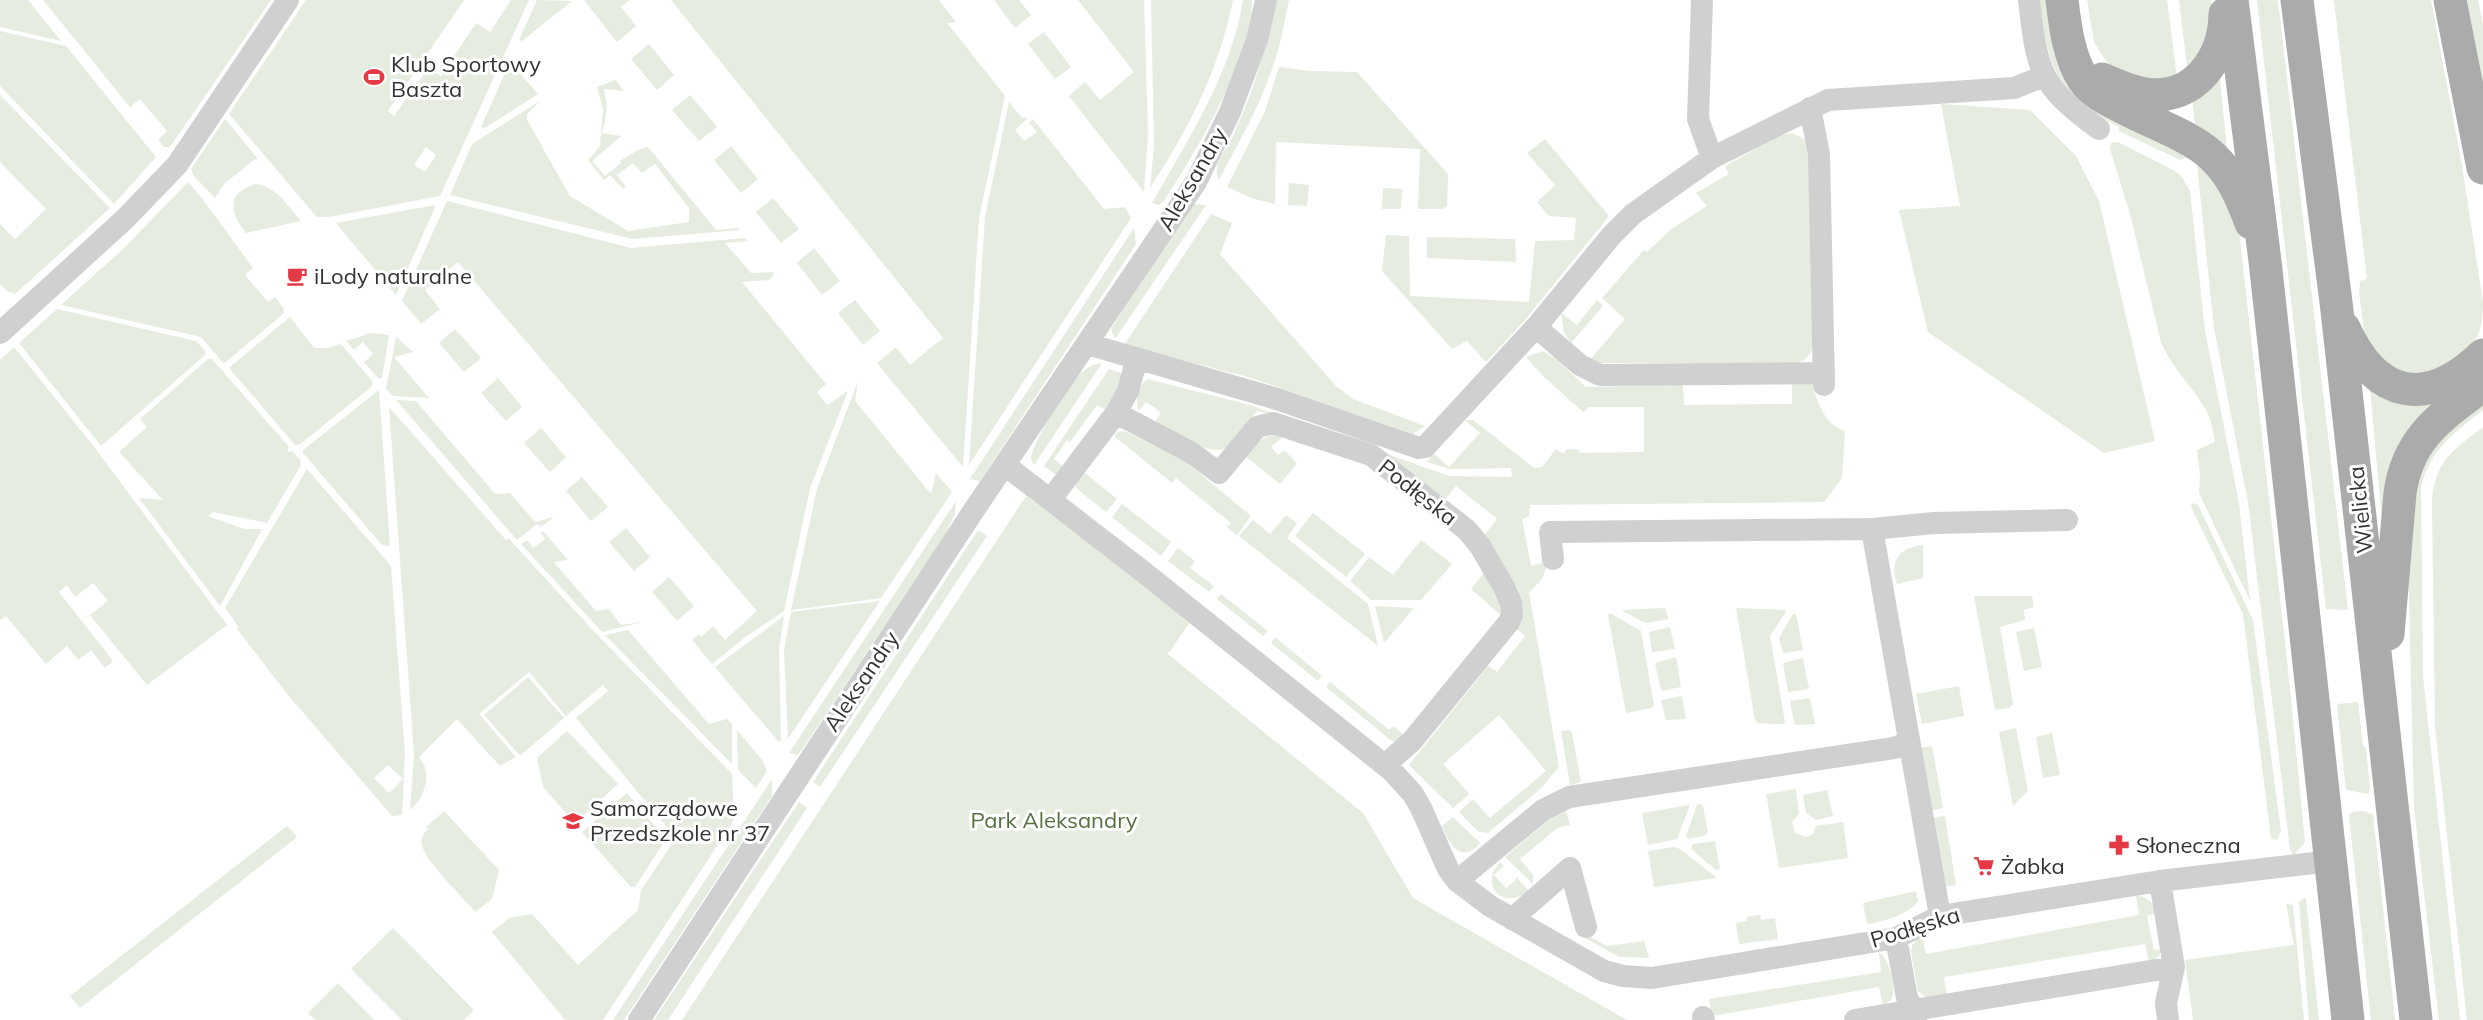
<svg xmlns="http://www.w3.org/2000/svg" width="2483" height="1020" viewBox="0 0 2483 1020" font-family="Mulish,sans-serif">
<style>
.green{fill:#e6ecdf;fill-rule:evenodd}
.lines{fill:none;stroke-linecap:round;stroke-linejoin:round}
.street{stroke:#d0d0d0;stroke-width:22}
.primary{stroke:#ababab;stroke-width:33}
.labels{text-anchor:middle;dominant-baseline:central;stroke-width:6;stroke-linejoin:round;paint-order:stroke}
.poi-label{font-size:22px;fill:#333;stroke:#fff;text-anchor:start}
.street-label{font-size:22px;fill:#333;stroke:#fff}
.park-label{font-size:22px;fill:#56703f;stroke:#fff}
</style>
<rect width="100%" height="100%" fill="#fff"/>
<path class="green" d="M0,0H28L61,41L0,27Z
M43,0H271L170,147H164L158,140L167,131L140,99L130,107Z
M306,0H464L388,111L394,116L428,68L441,76L476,23L490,32L511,0H529L440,196L329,217H317L229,114ZM426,147L436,155L425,172L414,165Z
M537,0L572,1L522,41L519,40Z
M584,0H629L621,7L636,26L617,42Z
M671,0H939L956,22L947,23L1005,96L979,218L963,467L877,363L896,347L910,365L943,338Z
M994,0H1019L1031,15L1015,28Z
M1078,0H1144L1148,134L1144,192L1069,96L1085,82L1100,100L1134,72Z
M1151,0H1233C1220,68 1188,130 1150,188L1154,145Z
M1243,0H1252C1252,59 1196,152 1164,201L1159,205L1152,203C1188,139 1231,75 1243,0Z
M1277,0H1289C1284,24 1280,49 1271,72C1258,110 1237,145 1219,180C1211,165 1225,152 1232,138C1253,94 1266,47 1277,0Z
M2039,0H2046L2054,53L2064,75L2186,150V158L2180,160L2119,131V127C2055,93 2049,69 2039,0Z
M2087,0H2167L2177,79L2154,83L2116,70L2106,61L2094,42Z
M2179,0H2211L2215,22L2188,74Z
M2257,0H2278L2348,610L2326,609Z
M2334,0H2431L2461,160L2483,302C2483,344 2469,350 2439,375L2395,374L2365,341L2359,293L2360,281L2367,279Z
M2467,0H2478L2483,24V83Z
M0,31L66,46L156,157L114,204L0,86Z
M1044,32L1071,67L1055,79L1028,44Z
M649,44L674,75L657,90L631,59Z
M510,62L538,94L485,128L481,127Z
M1279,67L1309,71L1357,72L1448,174L1447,206L1443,209H1418L1420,149L1276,142L1275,204L1254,199L1227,187L1265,111Z
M2218,79L2220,80L2227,149L2196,133L2192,97Z
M616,80L624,91L604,89C608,106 607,117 602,133L621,136L592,161L605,176L621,163L620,161L638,150L648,147L716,230L738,228L739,230L633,239L450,195L472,144L540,101L527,114V120L570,196L628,231L689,222V208L655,164L642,173L633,163L617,175L626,187L623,189L610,175L604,180L588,160L600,146L603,109L597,87Z
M0,95L110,208L15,294L7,291L0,284V224L15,239L46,209L0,162Z
M690,95L717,127L699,141L672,110Z
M1009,102L1022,118H1028L1015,130L1024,141L1037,132L1029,123L1033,119L1104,209L1125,207L1131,218L969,465L985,217Z
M1941,104L2030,110L2076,156L2099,201L2155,441L2104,453L1928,332L1899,210L1960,206Z
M225,119L258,159H255L224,184L215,198L194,176L191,169Z
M1792,133L1804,139L1810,151L1814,344C1810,356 1806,361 1794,363H1600L1590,360L1625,319L1602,298L1644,250L1647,252L1670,230L1707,206L1696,193L1729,174L1725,166L1779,136Z
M1545,139L1609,216L1525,320L1486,362L1467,341L1452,349L1382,271L1386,235L1409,236L1410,296L1529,302L1535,241L1574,240L1576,218L1549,216L1537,202L1555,185L1527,153Z
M2118,142L2175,171L2182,177L2190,191L2205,331L2239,503L2250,601L2199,493L2200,475L2197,450L2215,442C2213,433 2212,422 2208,414C2195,388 2172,369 2161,342L2130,214L2110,149L2111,143Z
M731,146L758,179L741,193L714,160Z
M2196,155L2206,163L2238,221L2289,678L2305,842L2293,856L2290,849L2248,502L2214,328Z
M188,182C212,209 231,239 253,268L245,275L268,302L275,297L284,309L283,314L226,362L223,363L201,337L61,305L123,249Z
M1289,183L1309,185L1307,206L1288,205Z
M256,184C277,187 288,206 301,221L246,233C229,212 226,193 256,184Z
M1383,188L1402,189L1401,209H1382Z
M773,198L799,229L781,243L756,212Z
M447,201L631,248L745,238L748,241L725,243L751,273L773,272L774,275L769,280L742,282L826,384L817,392L827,405L848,391L810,488L784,611L744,638L712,664L692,640L699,634L701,637L713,626L725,640L757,611L458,262L425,290L440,309L421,324L402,301Z
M1194,204L1206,205L1115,339L1111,329L1158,254Z
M436,205L396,295L336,223Z
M1211,214L1232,223L1220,254L1336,386L1353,399L1425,426L1413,434L1248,377L1124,345Z
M1134,228L1136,244L980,481L970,479Z
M1427,237L1515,239L1516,262L1427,258Z
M814,248L840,281L822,295L797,263Z
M855,300L880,331L863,345L838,313Z
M1597,300L1603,306L1571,343L1564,333L1561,313L1577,325Z
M57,309L196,341L205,351V355L101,446L19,343Z
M290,317L314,348H327L341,344L373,382L371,387L299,445H295L230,369V367Z
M455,329L481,358L464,372L439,343Z
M371,333L389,335L382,378L379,379L364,362L373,354L363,342L354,350L346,341Z
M396,337L413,352L394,357L429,398L393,396L386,389Z
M14,347L91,443L227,625L147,685L90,615L108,601L93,583L75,597L67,585L59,592L113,661L105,668L91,650L78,660L67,646L46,664L6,616L0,620V360Z
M1543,351L1557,360L1586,387L1683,385L1684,405L1792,404V384H1812C1819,404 1824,424 1845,431L1842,478L1824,502L1530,505L1529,516L1522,519L1531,566L1549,561L1542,579L1529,593L1559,767L1539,790L1488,833L1479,832L1459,812L1473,799L1490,818L1546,771L1499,715L1443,764L1469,794L1453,808L1409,765L1488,666L1497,672L1525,636L1517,629L1523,614L1517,588L1485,534L1497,519L1456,486L1444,501L1387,454L1449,476L1512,477L1511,468L1449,469L1427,462L1433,453L1449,467L1480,433L1465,420H1473L1534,468L1542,467L1556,449L1563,454L1567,449L1579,450L1580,453L1644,452V407H1589L1583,412L1542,375L1526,357Z
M208,359H212L289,447L287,449L289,452L292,451L300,459L301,465L267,523L213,512L208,516L244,529H262L220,606L139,498L163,500L119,452L147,427L140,419Z
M1102,363L1034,465L1031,459C1032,442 1068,386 1081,373C1087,368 1093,364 1102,363Z
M1109,369L1121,373V385L1105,409L1097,405L1070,442L1067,440L1054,459L1064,467L1056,475L1044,466Z
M498,378L522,407L506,421L481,393Z
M1147,379L1250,405L1280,416L1257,411C1248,422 1238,438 1227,447C1212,459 1170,430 1155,422L1161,412L1146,402L1139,411C1135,400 1138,387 1147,379Z
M858,381L855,401L931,494L936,473L952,492L881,598L791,610L817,489Z
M2370,388L2438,397L2382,520Z
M379,390L390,546L382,545L303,453V450Z
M2483,396V410C2453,434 2431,448 2421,487L2423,676L2460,1020H2439L2414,808L2408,555L2409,494L2433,437Z
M396,400L416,401L495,494L510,493L535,522L554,517L541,527L537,524L517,540Z
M389,407L506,540L509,539L590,627L732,774L734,820L603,1020H565L492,932L509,918L532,914L578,965L638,910L641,890L676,838L576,718L608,691L603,685L566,716L529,672L479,714L516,757L500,766L457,719L419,757C433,773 425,797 410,810L414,755Z
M2483,427V1020H2467L2435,726L2432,502C2434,462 2453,450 2483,427Z
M541,428L566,457L550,472L524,443Z
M1124,431L1185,461L1251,516L1237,535L1227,527L1231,523L1176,478L1172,483L1114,436L1118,432Z
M1287,433L1271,447L1278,455L1284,450L1297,463L1280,484L1246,457C1260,440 1263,434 1287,433Z
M307,469L391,566L405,754L402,815L392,816L288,695L237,629L238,626L225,608ZM388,765L403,779L389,793L374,778Z
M1085,473L1117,499L1106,512L1076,488V484Z
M582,477L608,507L591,521L566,491Z
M1026,496L1192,619L1168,654L1363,813L1413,898L1627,1020H682Z
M956,501L955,514L944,536L802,750L797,755L789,753Z
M2192,503L2198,505L2253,620L2281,831L2277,840L2271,839L2243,614L2191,507Z
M1122,504L1171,542L1161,556L1112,517Z
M1313,513L1365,554L1346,577L1295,536Z
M1286,515L1297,523L1287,538L1368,604L1378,646L1239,536L1253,520L1270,534Z
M626,528L650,557L634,571L609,542Z
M978,530L987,536L820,787L813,782Z
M543,531L568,560L554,562L596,611L609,609L621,625L643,622L602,632L521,544L527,540L533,548L545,539L541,533Z
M1421,540L1452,564L1421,600H1371L1350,581L1369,557L1393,575Z
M1923,545V578L1897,584C1889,561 1900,547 1923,545Z
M1178,548L1195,561L1190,568L1214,586L1209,592L1168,561Z
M1484,573L1498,595L1502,616L1471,589Z
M669,577L694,606L677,621L652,592Z
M1221,594L1268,631L1263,636L1217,599Z
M1974,596H2032L2034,607L2024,610L2025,620L2000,627L2013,704L2009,708L1995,710Z
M880,601L788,739L784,650L791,612Z
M1375,606L1414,608L1384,643Z
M1665,608L1669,619L1645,623L1621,610Z
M1736,608L1787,610L1770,636L1785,722L1783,724L1758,723L1755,720Z
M1610,613L1641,631L1654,705L1652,708L1626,713L1608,615Z
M1793,614H1796L1803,650L1783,653L1779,638Z
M784,616L779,649L781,740L779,742L715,667Z
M1670,627L1675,649L1652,652L1649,632Z
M2034,628L2042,667L2024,671L2016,632Z
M628,630L709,724L727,719L732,724V764L605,635Z
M1275,637L1322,676L1318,681L1271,643Z
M1676,657L1681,687L1661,691L1655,663Z
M1803,658L1809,689L1788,692L1783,663Z
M528,677L564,718L520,756L484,715Z
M1330,682L1389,730L1394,726L1405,736L1393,742L1326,687Z
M1959,686L1964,716L1922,724L1916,694Z
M1682,696L1686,719L1666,720L1661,700Z
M1810,698L1815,724L1796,725L1794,722L1790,701Z
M2358,702L2363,746L2366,748L2370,789L2368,794L2346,790L2337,704Z
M2016,728L2028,791L2013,806L1999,732Z
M737,730L762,760L767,771L756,788L738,770Z
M1569,730L1572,733L1581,782L1570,785L1561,731Z
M567,731L618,784L575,823L543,787L537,758Z
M2052,733L2060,775L2043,778L2036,737Z
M1932,746L1943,808L1930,811L1919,748Z
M772,779V796L624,1020H613Z
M1796,789L1799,814L1792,822L1795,833L1806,837L1813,834L1816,826L1843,822L1848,858L1779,868L1766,794Z
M1827,790L1833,816L1816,820L1806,813L1803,795Z
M627,793L666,839L635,887H631L582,832Z
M799,802L807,808L668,1020H654Z
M1700,804L1703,806L1708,833L1704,836L1688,839L1686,836L1697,805Z
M1690,805L1677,839L1648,845L1642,813Z
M444,811L499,870L492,899L475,912C462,896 428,864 422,846C420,839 423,834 428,829L426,827Z
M1566,811L1570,825L1557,828L1520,859L1533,875V884L1505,857L1550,819Z
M2363,811L2373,814L2395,1020H2371L2349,816L2352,812Z
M1945,816L1956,885L1943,887L1932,818Z
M1453,817L1480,843C1462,864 1450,846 1442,826Z
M287,826L297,837L80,1008L70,996Z
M1715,841L1720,869L1716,870L1691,849L1693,844Z
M1674,847L1680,849L1717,878L1654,887L1648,851Z
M1500,862L1504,866L1494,875L1506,888L1515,881L1516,877L1529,891C1504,911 1478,886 1500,862Z
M1916,891L1918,901C1909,914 1883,922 1867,924L1863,903Z
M2136,896C2146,896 2154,902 2156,913L2147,916L2154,950L2161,949L2159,956L2149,962L2145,944L1944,977L1947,996L1928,999L1918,991L1911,952L1912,945L1922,935L1926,954L2139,915Z
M2304,898L2306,899L2319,1020H2309L2299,902Z
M2286,904L2293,905L2304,1020H2193L2185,960L2294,945Z
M1760,915L1761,920L1775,918L1778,939L1739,944L1736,923L1747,921V917Z
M393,928L474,1010L464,1020H402L351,969Z
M1587,935L1607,946L1644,941L1649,958L1619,957L1585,938Z
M1879,952C1888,957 1895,985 1893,995C1892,1001 1887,1003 1883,1005L1879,987L1712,1016L1709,999L1881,972Z
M338,983L374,1020H315L308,1013Z"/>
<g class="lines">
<path class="street" d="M1702,0L1698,119L1712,158
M2029,0C2037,70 2039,86 2099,129
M1810,108L1819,154L1824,385
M1536,327L1580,365L1600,375L1824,373
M0,333L125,219L177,165L288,0
M1087,344L1277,399L1419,448L1425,447L1536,327L1612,235L1633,214L1712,158L1828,100L2014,88L2044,76
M1116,413L1192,453L1219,473L1257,427L1273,423L1371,455L1467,530L1480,546L1504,587L1511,603L1512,615L1509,622L1412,741L1385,765
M1005,465L1141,570L1392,771L1413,794L1422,810L1448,869L1457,881L1490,906L1604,971L1623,976L1652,978L1896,938L1940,916L2160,881L2331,861
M1051,499L1116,413L1128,391L1137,358
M1872,529L1934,523L2067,520
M1553,559L1550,532L1872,529L1940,916
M1457,881L1543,810L1569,797L1894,748L1909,742
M2160,881L2174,967L2166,1003L2168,1020
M1512,919L1570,868L1586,927
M1896,938L1907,998L1914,1010L2174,967
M1703,1017L1704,1020
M639,1020L974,510L1196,182L1230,112L1257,40L1266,0
M1855,1020L1914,1010L1916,1020"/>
<path class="primary" d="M2062,0C2065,26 2069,57 2083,79C2092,92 2106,99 2120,106C2148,122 2188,134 2212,156C2232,174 2242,199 2251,223
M2232,0L2265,261L2348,1020
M2297,0L2336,302L2416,1020
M2450,0L2483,168
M2102,79C2116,85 2130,92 2146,94C2195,101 2224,58 2225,14
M2344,328C2376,399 2427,409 2483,355
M2388,634L2400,493C2408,437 2441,417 2483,385"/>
</g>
<defs>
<g id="stadium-bare" transform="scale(1.62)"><path d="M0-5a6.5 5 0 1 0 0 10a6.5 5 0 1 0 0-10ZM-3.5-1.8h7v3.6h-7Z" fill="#e63946" stroke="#fff" stroke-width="2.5" paint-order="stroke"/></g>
<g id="cafe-bare" transform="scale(1.62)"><path d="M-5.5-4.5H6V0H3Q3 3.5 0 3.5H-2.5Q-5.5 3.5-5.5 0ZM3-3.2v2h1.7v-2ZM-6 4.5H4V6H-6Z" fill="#e63946" stroke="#fff" stroke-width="2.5" paint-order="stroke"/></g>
<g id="school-bare" transform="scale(1.62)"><path d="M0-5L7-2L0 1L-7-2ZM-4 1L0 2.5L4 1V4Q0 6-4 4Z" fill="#e63946" stroke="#fff" stroke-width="2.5" paint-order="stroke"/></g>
<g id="pharmacy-bare" transform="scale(1.62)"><path d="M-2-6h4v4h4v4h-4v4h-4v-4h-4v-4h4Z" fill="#e63946" stroke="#fff" stroke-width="2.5" paint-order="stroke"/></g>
<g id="supermarket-bare" transform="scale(1.62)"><path d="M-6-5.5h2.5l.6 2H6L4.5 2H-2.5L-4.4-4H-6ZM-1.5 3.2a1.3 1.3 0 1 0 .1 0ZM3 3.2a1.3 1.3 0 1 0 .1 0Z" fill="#e63946" stroke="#fff" stroke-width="2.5" paint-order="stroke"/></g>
</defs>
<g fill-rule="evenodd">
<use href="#stadium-bare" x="374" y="77"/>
<use href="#cafe-bare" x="297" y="276"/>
<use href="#school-bare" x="573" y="821"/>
<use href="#pharmacy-bare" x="2119" y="845"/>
<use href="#supermarket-bare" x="1984" y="866"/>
</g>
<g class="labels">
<g class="poi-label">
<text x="391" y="64">Klub Sportowy<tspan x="391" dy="25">Baszta</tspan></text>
<text x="314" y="276">iLody naturalne</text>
<text x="590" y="808">Samorządowe<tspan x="590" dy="25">Przedszkole nr 37</tspan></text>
<text x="2136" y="845">Słoneczna</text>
<text x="2001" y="866">Żabka</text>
</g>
<g class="street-label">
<text transform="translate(1192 179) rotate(-60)">Aleksandry</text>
<text transform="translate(1418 492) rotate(38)">Podłęska</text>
<text transform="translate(2360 510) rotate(-96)">Wielicka</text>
<text transform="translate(861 681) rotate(-56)">Aleksandry</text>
<text transform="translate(1915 927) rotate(-17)">Podłęska</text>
</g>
<g class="park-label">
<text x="1054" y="820">Park Aleksandry</text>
</g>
</g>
</svg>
